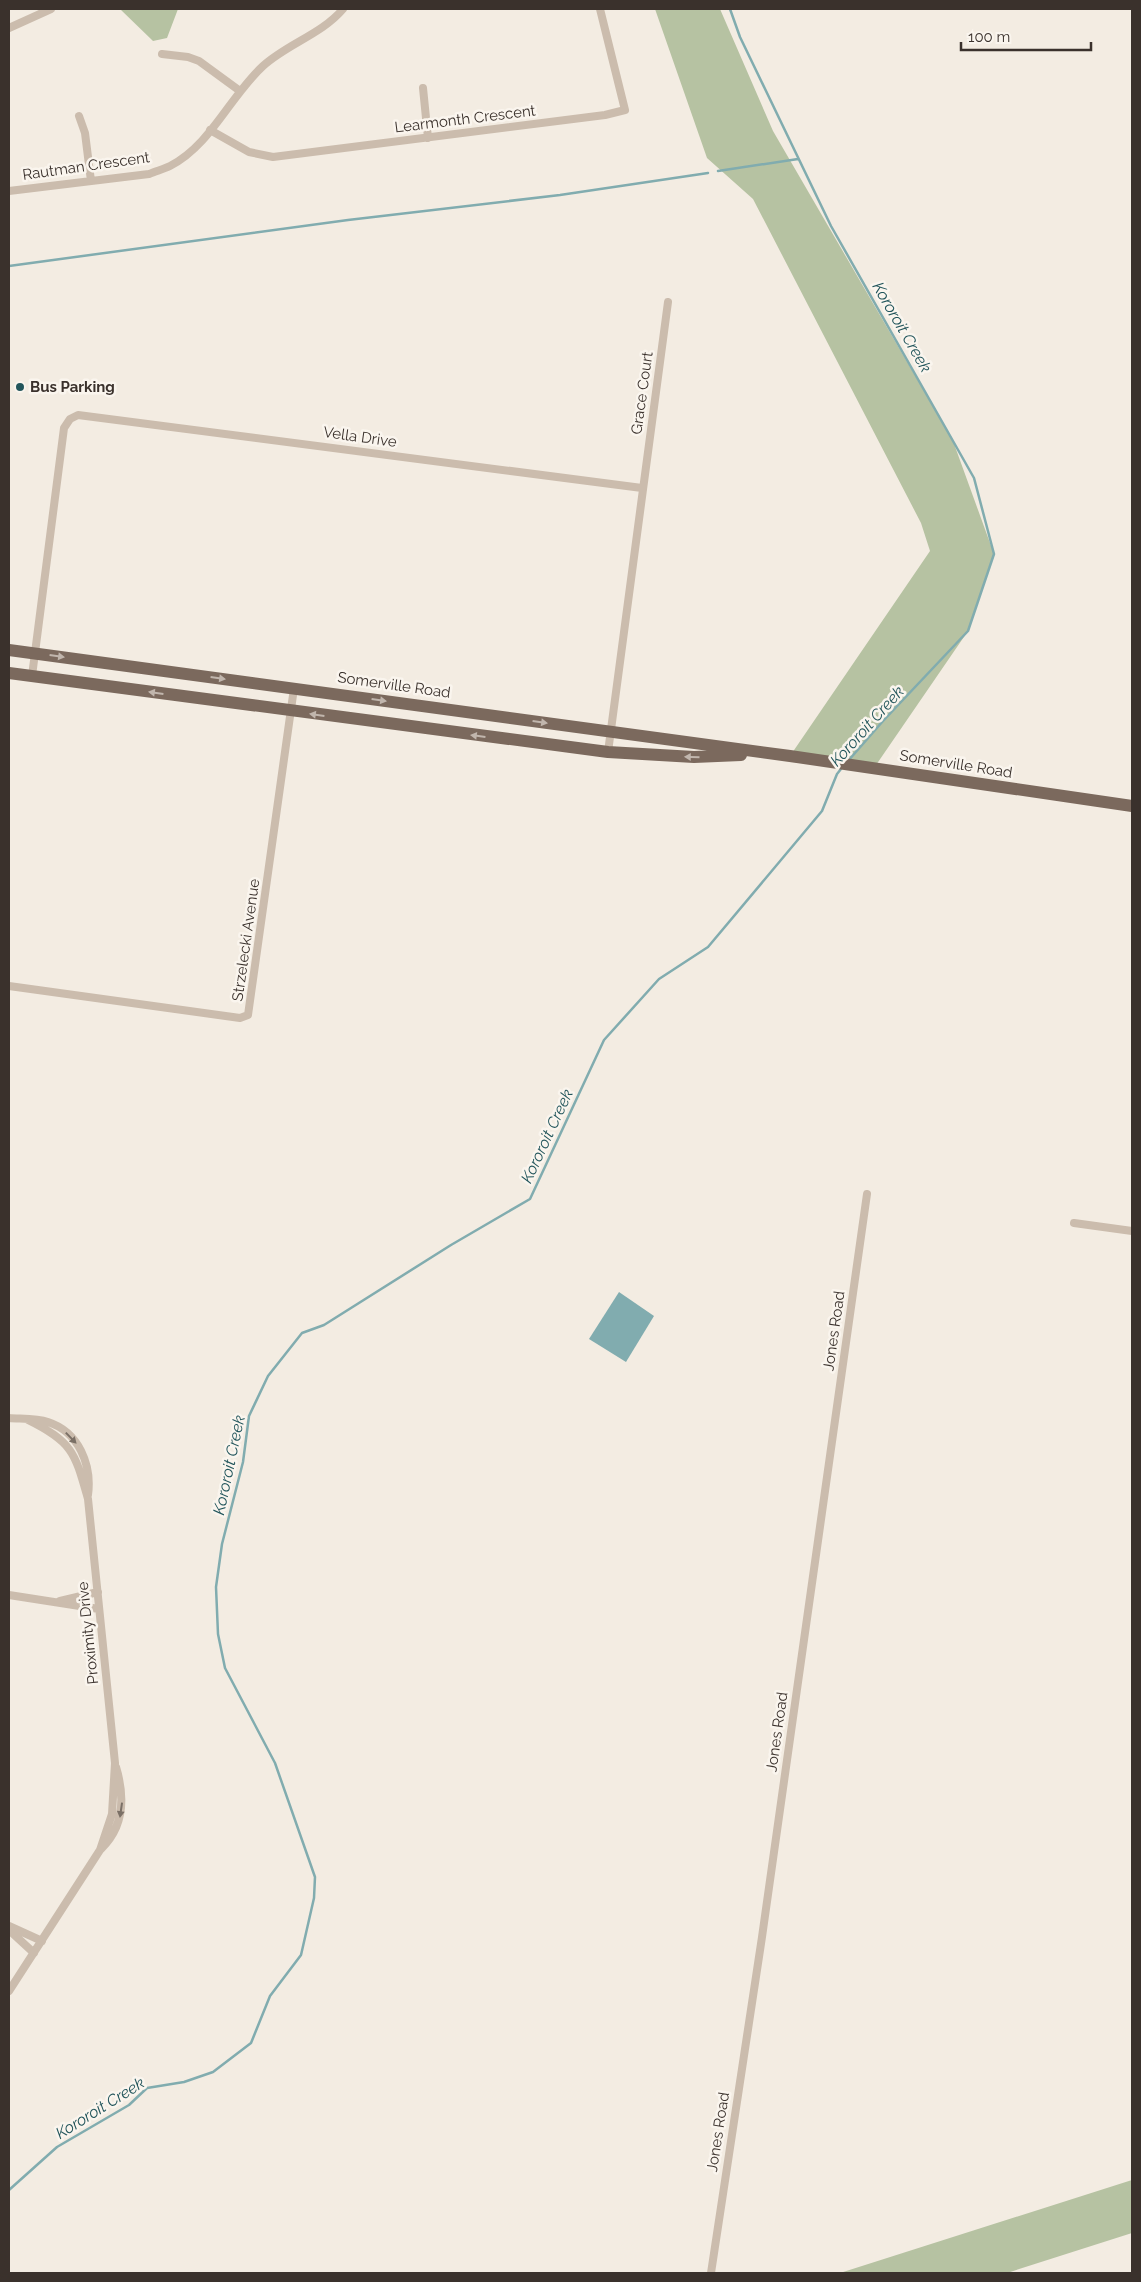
<svg xmlns="http://www.w3.org/2000/svg" width="1141" height="2282" viewBox="0 0 1141 2282" font-family="Raleway,sans-serif">
<style>
.green{fill:#b6c2a2}
.water{fill:#81acaf}
.lines{fill:none;stroke-linecap:round;stroke-linejoin:round}
.stream{stroke:#81acaf;stroke-width:2.5}
.street{stroke:#cbbcad;stroke-width:8}
.primary{stroke:#7b695d;stroke-width:12}
.oneway{fill:#c1b6ad}
.oneway2{fill:#7b7066}
.poi-dot{fill:#22555b;stroke:#faf5ee;stroke-width:2}
.labels{text-anchor:middle;dominant-baseline:central;stroke-width:5;stroke-linejoin:round;paint-order:stroke}
.street-label{font-size:15px;fill:#3a312c;stroke:#faf5ee}
.poi-label{font-size:15px;font-weight:bold;fill:#3a312c;stroke:#faf5ee;text-anchor:start}
.water-label{font-size:16px;font-style:italic;fill:#22555b;stroke:#faf5ee}
</style>
<rect width="100%" height="100%" fill="#f3ece2"/>
<path class="green" d="M120,9H178L167,38L153,41Z
M655,9H720L773,131L953,441L994,554L968,631L874,768L790,756L930,551L921,523L753,199L707,158Z
M1132,2180V2233L1007,2273H840Z"/>
<path class="water" d="M619,1292L654,1316L626,1362L589,1339Z"/>
<g class="lines">
<path class="stream" d="M730,9L740,37L831,226L974,478L994,554L968,631L883,721L848,761
M718,171L798,159
M9,266L348,220L560,195L708,173
M9,2190L57,2147L129,2105L147,2088L184,2082L213,2072L251,2043L270,1996L301,1955L314,1898L315,1877L275,1763L225,1668L218,1634L216,1587L222,1544L243,1462L249,1416L268,1376L302,1333L324,1325L451,1245L530,1199L604,1040L659,979L708,947L822,811L837,774L841,769"/>
<path class="street" d="M9,28L51,9
M162,54L188,57L199,61L240,91
M423,88L428,138
M79,116L85,133L91,181
M210,130L249,152L273,157L605,115L625,110L600,9
M9,191L149,174C156,171 164,169 170,166C211,145 230,96 263,66C287,44 322,34 343,9
M32,676L64,428L70,419L78,415L642,488
M608,752L668,302
M9,986L240,1018L248,1015L294,688
M1074,1223L1132,1231
M9,1418C21,1419 36,1418 48,1422C79,1432 92,1465 88,1495
M9,1595L99,1609
M60,1601L98,1592
M101,1849C124,1827 125,1797 116,1767
M9,1926L42,1941
M9,1930L34,1953
M9,1991L100,1850L112,1814L115,1763L88,1499C75,1453 73,1442 28,1420
M711,2273L762,1937L867,1194"/>
<path class="primary" d="M9,650L790,756L1132,806
M9,673L608,752L694,757L741,755"/>
</g>
<defs><path id="oneway-solid" d="M-6-.8H1V-3.2L6.5 0L1 3.2V.8H-6Z" transform="scale(1.25)"/></defs>
<g class="oneway">
<use href="#oneway-solid" transform="translate(57 656) rotate(8)"/>
<use href="#oneway-solid" transform="translate(218 678) rotate(8)"/>
<use href="#oneway-solid" transform="translate(156 693) rotate(-172)"/>
<use href="#oneway-solid" transform="translate(379 700) rotate(8)"/>
<use href="#oneway-solid" transform="translate(317 715) rotate(-172)"/>
<use href="#oneway-solid" transform="translate(540 722) rotate(8)"/>
<use href="#oneway-solid" transform="translate(478 736) rotate(-173)"/>
<use href="#oneway-solid" transform="translate(692 757) rotate(-179)"/>
</g>
<g class="oneway2">
<use href="#oneway-solid" transform="translate(71 1438) rotate(46)"/>
<use href="#oneway-solid" transform="translate(121 1810) rotate(98)"/>
</g>
<circle class="poi-dot" cx="20" cy="387" r="5"/>
<g class="labels">
<g class="street-label">
<text transform="translate(465 119) rotate(-7)">Learmonth Crescent</text>
<text transform="translate(86 166) rotate(-8)">Rautman Crescent</text>
<text transform="translate(642 393) rotate(-82)">Grace Court</text>
<text transform="translate(360 437) rotate(8)">Vella Drive</text>
<text transform="translate(394 685) rotate(8)">Somerville Road</text>
<text transform="translate(956 764) rotate(9)">Somerville Road</text>
<text transform="translate(246 940) rotate(-82)">Strzelecki Avenue</text>
<text transform="translate(834 1331) rotate(-82)">Jones Road</text>
<text transform="translate(88 1633) rotate(-96)">Proximity Drive</text>
<text transform="translate(777 1732) rotate(-82)">Jones Road</text>
<text transform="translate(718 2132) rotate(-81)">Jones Road</text>
</g>
<g class="poi-label">
<text x="30" y="387">Bus Parking</text>
</g>
<g class="water-label">
<text transform="translate(902 327) rotate(60)">Kororoit Creek</text>
<text transform="translate(867 726) rotate(-48)">Kororoit Creek</text>
<text transform="translate(547 1136) rotate(-65)">Kororoit Creek</text>
<text transform="translate(229 1465) rotate(-78)">Kororoit Creek</text>
<text transform="translate(100 2108) rotate(-32)">Kororoit Creek</text>
</g>
</g>
<rect width="1141" height="2282" fill="none" stroke="#3a312c" stroke-width="20"/>
<path d="M961 42v8h130v-8" fill="none" stroke="#3a312c" stroke-width="2.5"/>
<text x="968" y="42" font-size="15" fill="#3a312c" stroke="#faf5ee" stroke-width="4" paint-order="stroke">100 m</text>
</svg>
